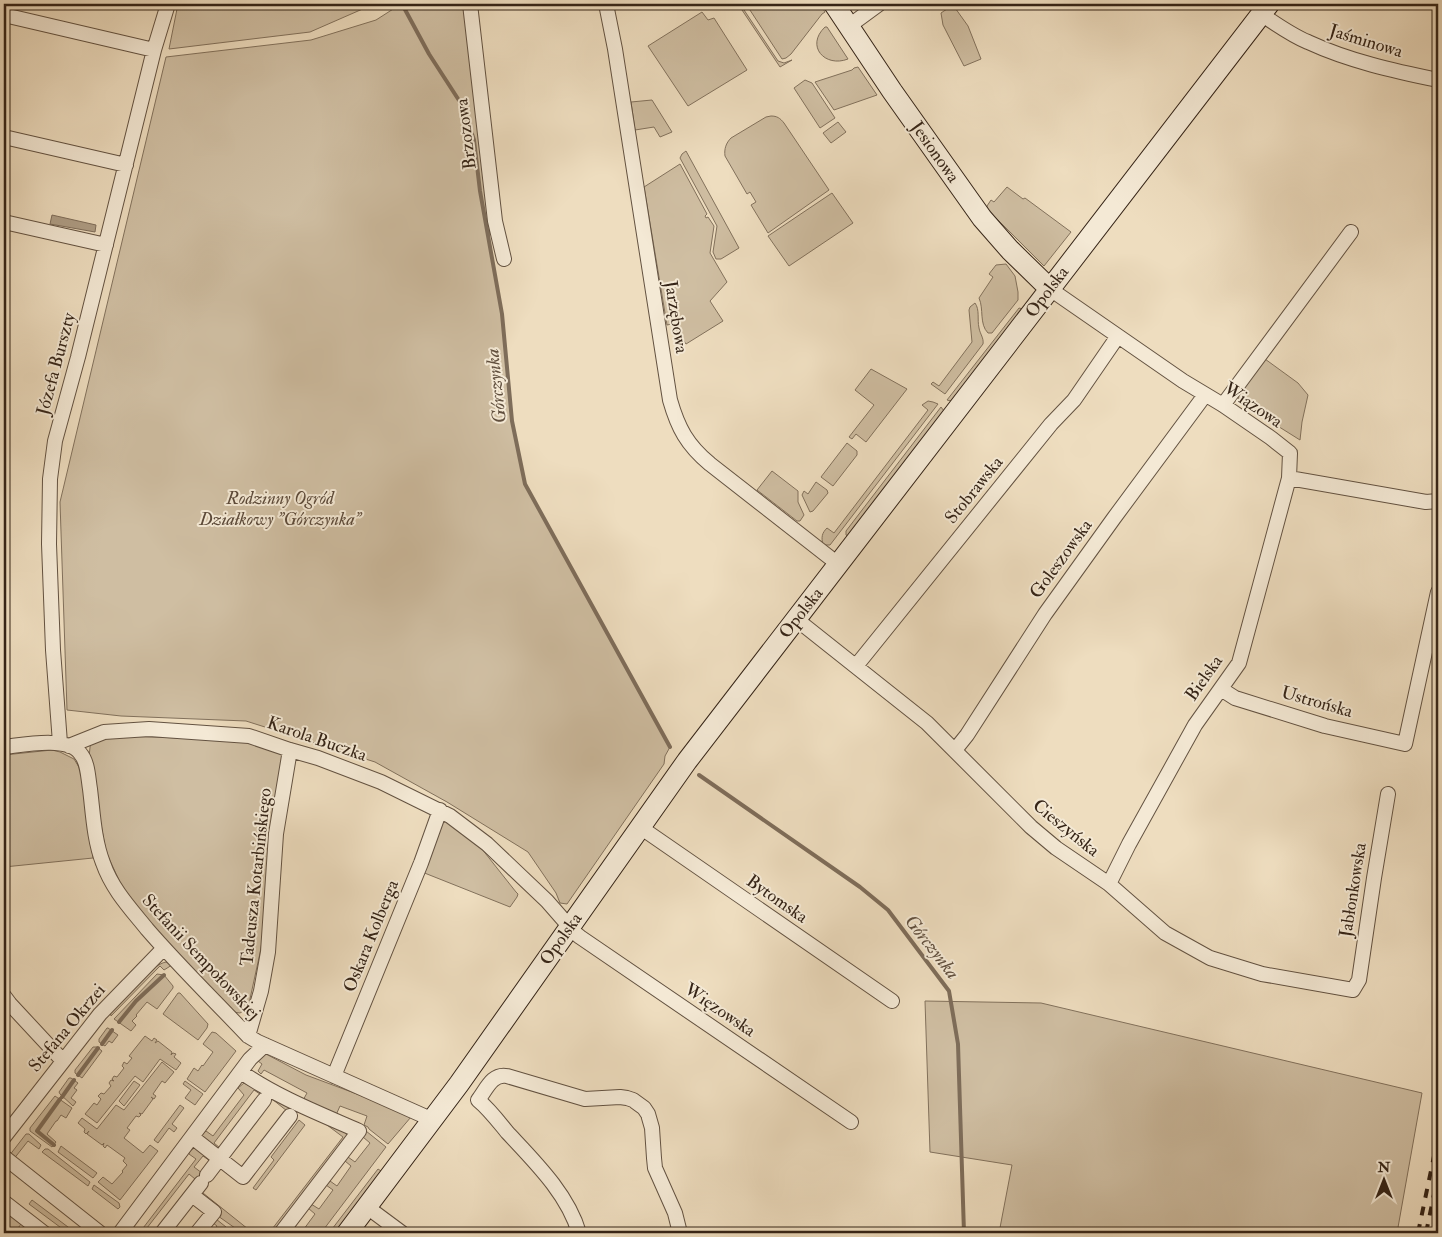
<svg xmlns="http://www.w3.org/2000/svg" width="1442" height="1237" viewBox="0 0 1442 1237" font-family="'IM FELL Double Pica',serif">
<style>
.green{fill:#cfbea2;stroke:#82715c}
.water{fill:#af9e86;stroke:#7e6d5a}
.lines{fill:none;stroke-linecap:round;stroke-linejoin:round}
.stream{stroke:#7e6d5a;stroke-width:4}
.street-casing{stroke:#635241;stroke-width:16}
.secondary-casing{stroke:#352417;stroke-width:22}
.street{stroke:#f4e9d5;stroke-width:14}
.secondary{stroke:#f4e9d5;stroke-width:20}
.rail{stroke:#352417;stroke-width:4;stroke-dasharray:9 9;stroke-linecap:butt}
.labels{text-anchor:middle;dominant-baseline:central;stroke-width:4;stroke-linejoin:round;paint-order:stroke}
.street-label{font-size:18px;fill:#352417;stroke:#f4e9d5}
.park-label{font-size:18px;font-style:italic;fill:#5c4a3a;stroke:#f4e9d5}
.water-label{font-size:19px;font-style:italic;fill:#604f3e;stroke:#f4e9d5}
</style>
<rect width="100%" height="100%" fill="#eeddbf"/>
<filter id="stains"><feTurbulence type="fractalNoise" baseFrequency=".004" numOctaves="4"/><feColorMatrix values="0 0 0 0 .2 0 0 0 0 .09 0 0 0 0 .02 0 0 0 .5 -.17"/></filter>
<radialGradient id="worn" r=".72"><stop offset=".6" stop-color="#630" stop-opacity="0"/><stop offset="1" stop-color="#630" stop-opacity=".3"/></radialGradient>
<path class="green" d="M178,4H374L310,32L169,49Z
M401,4H464L490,219L489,241L502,314L512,421L525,484L670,747L665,756L664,764L567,904L560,903L556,893L528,852L447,802L375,762L246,721L121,716L67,710L60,502L166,57L311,40L376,20Z
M738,4H740L778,61L784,63L792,60L780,67Z
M746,4H820L825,12L822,14L791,54L786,58L782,59Z
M953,5L968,26L981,59L964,66L943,25L941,13Z
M702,12L708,20L714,18L747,70L688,106L648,46Z
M825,27H827L848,59C825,68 805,46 825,27Z
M858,67L877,95L834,110L815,82L852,70L854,68Z
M805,80L812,83L835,118L820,128L794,88Z
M652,100L672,132L660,137L654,127L635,130L631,102Z
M771,116C777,116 780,118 784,123L829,190L768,233L751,205L756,202L750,192L747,194L725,156C724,149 726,143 731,138L766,117Z
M838,122L846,132L831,143L823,133Z
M686,151L739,248L721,259H716L713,252L717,226L680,158L682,154Z
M680,164L707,214L705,216L706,218L708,217L714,226L710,253L727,282L710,301L723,321L686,344L672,324L667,325L644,187Z
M1007,187L1023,199L1025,198L1071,232L1044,266L987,209V206L991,200L994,202Z
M832,193L853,223L789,266L768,236Z
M1006,264L1015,276L1018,292V300L992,333H988C979,324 984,309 979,298L993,277L989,274L996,265Z
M975,303C980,310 977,319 979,328C980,334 984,338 983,344L945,394L931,384L933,382L939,386L972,342L969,310L970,307Z
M1019,308L1023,309L951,401L947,400Z
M1265,359L1298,383L1308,395L1302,422L1300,440L1241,403L1238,397L1241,392Z
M871,369L907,389L866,442L856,434L852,439L849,437L874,405L855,390Z
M928,401L933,402L938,404L830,545H823C821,537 822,533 827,528L834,533L928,410L922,405Z
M941,407L944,411L849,537L846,535V531Z
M847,443L857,451V455L833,486L821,477Z
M772,471L798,491V502L804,515L800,521H797L757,490Z
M816,482L827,490L828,493L813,511L810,512L802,495L804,491L808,494Z
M121,736L244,740L295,759L260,953L248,1008L240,1013L233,1012L168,944L124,891L106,852L89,757L91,738Z
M52,750L60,752L74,759L82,772L93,858L4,867V755Z
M448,820L474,839L516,892L518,894L517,897L510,907L422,872L441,824Z
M166,962L172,965L164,970L160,966L111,1016L110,1011C121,1000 152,964 166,962Z
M157,974L164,975L173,986V988L157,1009L147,1002L136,1015L137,1016L132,1021L136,1025L131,1031L114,1019Z
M178,993H180L208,1024L207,1028L198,1040L163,1014Z
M925,1001L1041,1003L1422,1093L1397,1233H999L1012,1165L930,1152Z
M107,1028H108L118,1035L112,1043L109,1041L105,1046L99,1042V1039Z
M212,1032L216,1033L236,1051L205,1092L187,1079L194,1068L198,1071L202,1065L203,1066L213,1052L203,1044Z
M145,1036L152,1041L154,1038L157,1040L155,1043L158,1041L172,1052L171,1055L173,1053L176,1054L174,1057L181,1063L176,1070L160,1059L143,1082L135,1076L97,1123L85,1114L94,1103L97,1105L101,1099L98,1096L101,1093L104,1094L111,1086L109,1083L111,1080L114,1081L112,1079L114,1076L117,1077L124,1068L122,1066L124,1062L127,1064L132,1058L129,1056Z
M93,1047H97L102,1051L82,1078L75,1073V1070Z
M264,1053L306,1075L381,1103L411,1117L388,1144L369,1129L368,1127L364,1125L367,1116L340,1106L336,1115L302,1102L307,1093L264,1070L261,1074L258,1071L262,1064L258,1061Z
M162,1062L174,1072L165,1083L162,1081L153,1094L156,1096L154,1099L151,1097L153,1099L142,1114L139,1113L141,1115L139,1117L136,1116L127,1128L130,1130L124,1138L143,1153L150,1145L158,1151L120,1200L98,1182L103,1177L112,1184L123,1172L122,1171L127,1165L123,1161L125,1158L107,1145L105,1148L103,1146L104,1143L102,1145L87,1134L89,1131L86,1134L84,1132L85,1129L78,1123L82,1118L97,1129L116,1105L124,1110Z
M69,1078H71L78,1083L74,1088L77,1090L71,1098L76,1102L73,1106L60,1094L59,1092Z
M134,1081L140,1085L124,1106L119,1101Z
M185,1081L203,1094L195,1105L185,1098L191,1090L183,1084Z
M244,1083L290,1107L287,1111L272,1099L270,1101L254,1090L214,1143L220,1148L219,1151L202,1139L201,1135L206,1131L213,1136L244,1095L238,1088Z
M55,1096L72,1108L66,1118L61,1115L57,1121H56L47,1134L56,1142L52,1147L30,1131V1128Z
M180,1105L184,1108L172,1124L177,1128L174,1132L169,1128L158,1143L154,1140Z
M299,1120L305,1125L256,1190L253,1188L274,1160L271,1157Z
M323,1122L346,1133L347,1137L275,1233H269L343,1137Z
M366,1131L386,1147L321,1233H301L315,1214L308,1208L311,1204L319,1209L333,1190L326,1185V1183L330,1181L337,1186L351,1166L345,1161V1159L348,1157L355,1162L370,1143L363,1137Z
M26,1134H29L41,1145L39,1149L28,1141L13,1160L9,1156Z
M61,1146L97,1173L93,1178L58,1152Z
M194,1148L197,1149L211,1160L210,1161L203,1156L194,1167L202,1173L208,1182L207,1183L195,1179L189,1174L143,1233H128L132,1227L140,1232L196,1159L189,1154V1152Z
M45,1149H48L90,1182L88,1186L42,1152Z
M378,1169L384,1173L339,1233H329Z
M94,1185L119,1203L120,1207L118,1209L92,1189Z
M203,1193L253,1233H242L218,1216L221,1212L201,1196Z
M32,1200L76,1233H68L29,1204Z
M4,1209L22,1223L14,1233H4V1222L8,1216L4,1213Z
M216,1219L226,1227L223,1233H212L217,1226L213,1223Z"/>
<path class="water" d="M52,215L96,225L95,232L50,224Z"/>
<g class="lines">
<path class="stream" d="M402,4L429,54L462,105L474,140L480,191L502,314L512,421L525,484L670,747
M699,775L860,887L888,910L949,991L958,1044L964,1233
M119,1022L136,1001L164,975
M102,1044L112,1030
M78,1075L98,1048
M62,1097L74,1080
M54,1145L37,1131L60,1099"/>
<g class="street-casing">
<path id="street" d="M470,4L495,221L504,259
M606,4L615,49L670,400C678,428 687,445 710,464L838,564
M1261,14C1276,24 1291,35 1308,42C1349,61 1394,71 1438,80
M4,15L154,50
M849,26L879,4
M4,137L126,165
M4,222L106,245
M1050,289L1183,381L1223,405L1271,438L1290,453L1289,478L1239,663L1195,725L1129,844L1109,884
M1223,405L1351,232
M1289,478L1426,502L1438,501
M796,619L927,723L1031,827L1056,848L1109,884L1165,933L1210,958L1262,974L1353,990L1359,980L1374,878L1388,794
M856,666L1051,424L1074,400L1118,336
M1221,689L1235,698L1325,726L1405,744L1438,592
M60,743L53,650L49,544L50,479L55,441L78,357L154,50L168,4
M69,746L104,732L149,729L249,736L290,750L318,758L381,782L450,816L487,844L547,901L575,933L580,937L851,1122
M4,747C23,745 67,736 80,753C88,762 88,777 90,789C93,813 94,840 103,863C112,889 130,908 147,929C179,966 214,1000 248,1036L258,1042L433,1120
M955,750L967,735L1045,614L1114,518L1205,395
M640,827L892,1001
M4,996L10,1004L63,1061
M248,1036L261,991L268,952L276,834L290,750
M241,1072C277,1097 318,1113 359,1131L281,1233
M334,1076L421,863L440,810
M4,1137L100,1014L164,948
M192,1137L243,1177L290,1116
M4,1157L100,1233
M207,1175L264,1100
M192,1195L214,1212L197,1233
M4,1202L44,1233
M367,1207L402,1233
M120,1233L250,1059L265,1045
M162,1233L201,1183
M579,1233C568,1194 534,1161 507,1132C498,1121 489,1109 478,1100C486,1090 492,1073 507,1076L585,1099L620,1097L627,1098L633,1100L644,1108L648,1114L652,1128L654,1158L655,1168L675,1213L680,1233"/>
</g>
<g class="secondary-casing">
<path id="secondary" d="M834,4L892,91L982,218L1010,250L1050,289
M347,1233L459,1084L687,761L1269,4"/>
</g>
<use href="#street" class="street"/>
<use href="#secondary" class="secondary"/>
<path class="rail" d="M1418,1233L1438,1137
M1426,1233L1438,1175"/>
</g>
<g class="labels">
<g class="street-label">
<text transform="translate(1366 41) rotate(17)">Jaśminowa</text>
<text transform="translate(466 134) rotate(-97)">Brzozowa</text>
<text transform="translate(935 152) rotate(55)">Jesionowa</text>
<text transform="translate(1047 292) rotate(-53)">Opolska</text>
<text transform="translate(676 317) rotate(81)">Jarzębowa</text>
<text transform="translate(56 364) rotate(-75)">Józefa Burszty</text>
<text transform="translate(1253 405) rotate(34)">Wiązowa</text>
<text transform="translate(974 490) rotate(-51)">Stobrawska</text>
<text transform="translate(1061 559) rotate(-54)">Goleszowska</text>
<text transform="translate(801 613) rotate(-52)">Opolska</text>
<text transform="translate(1204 678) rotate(-55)">Bielska</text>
<text transform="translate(1317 702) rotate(16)">Ustrońska</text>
<text transform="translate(317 739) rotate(19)">Karola Buczka</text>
<text transform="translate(1066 828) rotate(39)">Cieszyńska</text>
<text transform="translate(256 877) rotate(-84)">Tadeusza Kotarbińskiego</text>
<text transform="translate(1353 890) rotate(-81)">Jabłonkowska</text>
<text transform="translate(777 899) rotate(35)">Bytomska</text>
<text transform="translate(371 936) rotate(-68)">Oskara Kolberga</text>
<text transform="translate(561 939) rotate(-55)">Opolska</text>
<text transform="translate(201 957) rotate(47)">Stefanii Sempołowskiej</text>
<text transform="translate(720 1010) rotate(34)">Więzowska</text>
<text transform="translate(67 1028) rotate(-50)">Stefana Okrzei</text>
</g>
<g class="park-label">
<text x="280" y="498">Rodzinny Ogród<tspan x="280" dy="21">Działkowy "Górczynka"</tspan></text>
</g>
<g class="water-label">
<text transform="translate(496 386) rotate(-96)">Górczynka</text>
<text transform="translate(932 947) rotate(52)">Górczynka</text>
</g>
</g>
<rect width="1442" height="1237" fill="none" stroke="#eeddbf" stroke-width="20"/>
<rect x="5" y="5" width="1432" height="1227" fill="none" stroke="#352417" stroke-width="2.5"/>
<rect x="10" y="10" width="1422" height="1217" fill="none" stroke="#352417"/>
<g transform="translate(1384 1180)" stroke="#f4e9d5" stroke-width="4" paint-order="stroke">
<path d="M0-4L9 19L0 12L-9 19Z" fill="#352417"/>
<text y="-8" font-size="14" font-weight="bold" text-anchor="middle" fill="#352417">N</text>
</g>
<rect width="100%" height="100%" filter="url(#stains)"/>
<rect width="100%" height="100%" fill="url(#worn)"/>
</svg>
